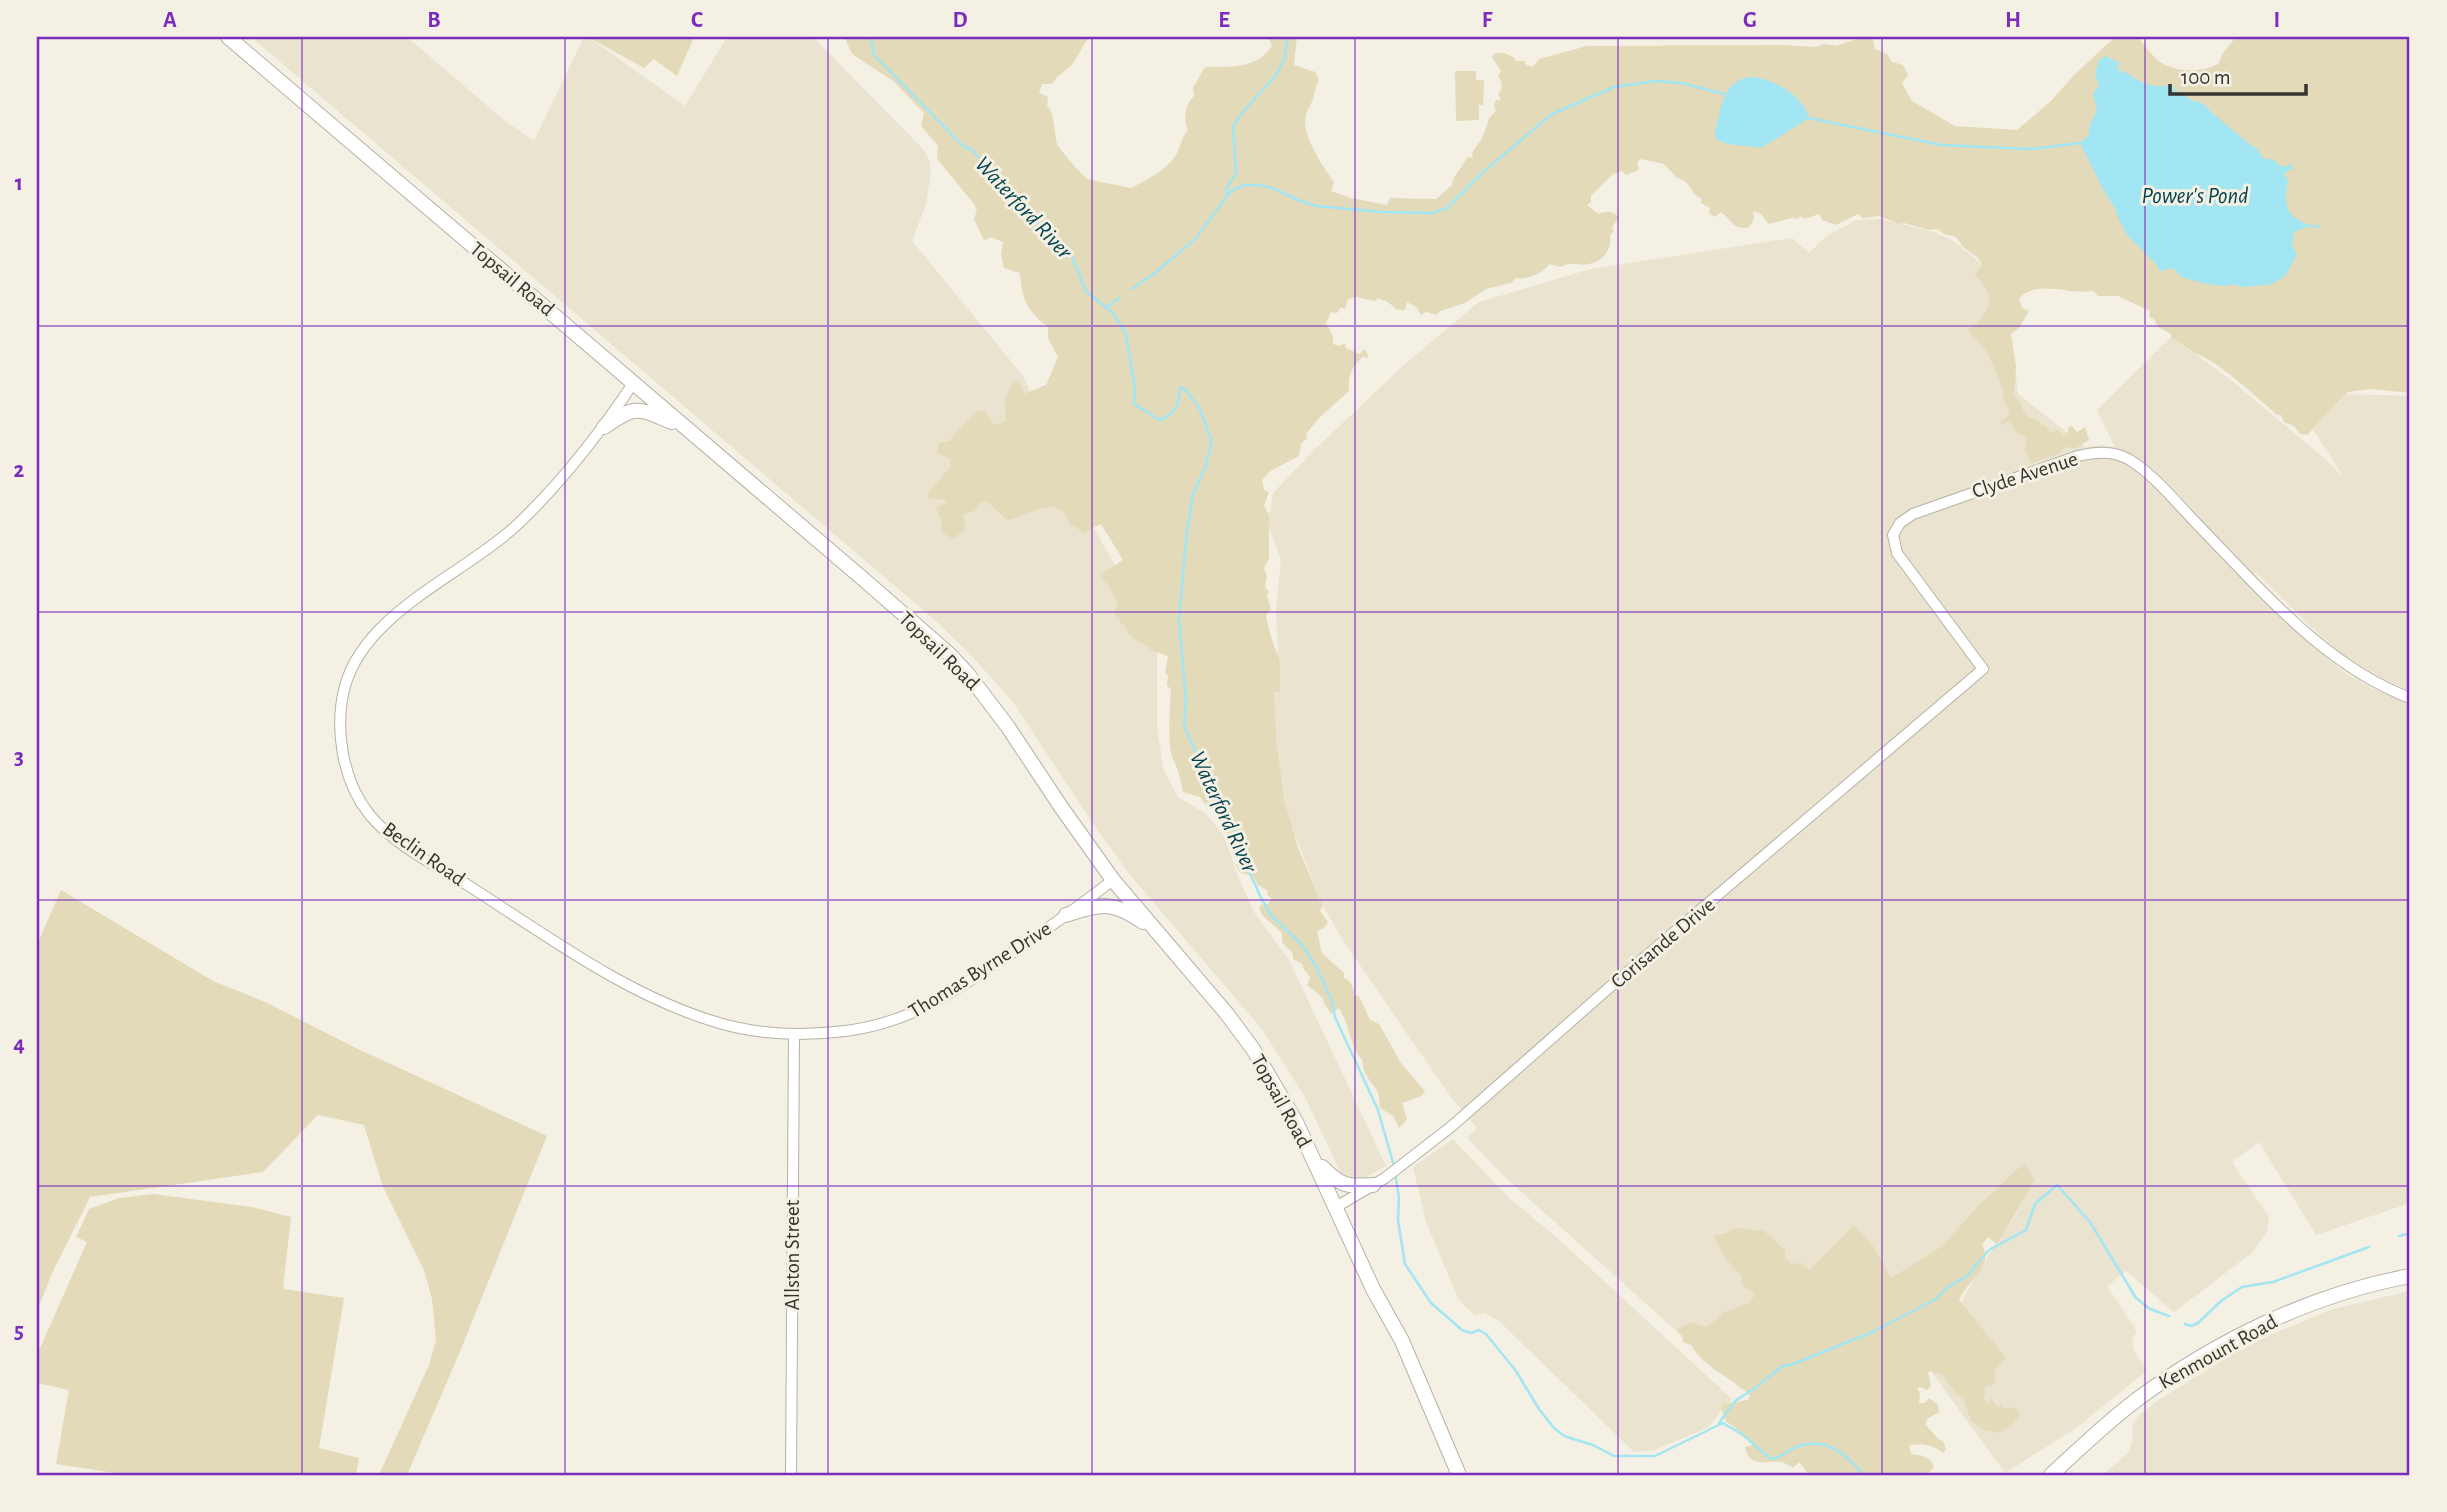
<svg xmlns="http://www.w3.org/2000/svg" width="2447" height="1512" viewBox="0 0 2447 1512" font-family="'Alegreya Sans',sans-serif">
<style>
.built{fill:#e9e3cf}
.green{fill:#e3daba}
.water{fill:#a2e5f3}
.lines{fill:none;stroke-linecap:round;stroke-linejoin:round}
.stream{stroke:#a2e5f3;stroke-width:2.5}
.tertiary-casing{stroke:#b5b2a6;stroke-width:12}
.primary-casing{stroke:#b5b2a6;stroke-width:16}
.tertiary{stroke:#fff;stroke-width:10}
.primary{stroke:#fff;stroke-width:14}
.grid{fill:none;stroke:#7b2cbf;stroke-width:2;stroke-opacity:0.55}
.labels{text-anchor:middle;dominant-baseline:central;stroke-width:6;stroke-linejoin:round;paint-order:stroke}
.street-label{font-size:21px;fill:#34332e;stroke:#f4f0e3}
.water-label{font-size:23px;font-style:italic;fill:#05444e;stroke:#f4f0e3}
.neatline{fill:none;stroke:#7b2cbf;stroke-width:2.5}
.grid-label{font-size:23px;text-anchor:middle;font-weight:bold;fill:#7b2cbf}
</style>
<rect width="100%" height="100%" fill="#f4f0e3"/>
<path class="built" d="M251,37H407L505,121L534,141L584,37H588L685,106L727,37H813L923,149L929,159L931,171L926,204L912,241L1024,377L1060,471L1157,636V728L1164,771L1178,797L1206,814L1224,836L1237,874L1254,912L1289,960L1386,1166L1359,1181L1341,1173L1305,1097L1261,1028L1130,875L1092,822L1013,702L970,654L936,621Z
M1881,219L1933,232L1952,240L1978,261L1993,282L2011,334L2018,394L2085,447L2100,445L2115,447L2097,410L2171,337L2227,377L2325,459L2344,478L2313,429L2347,394L2410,396V691L2384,679L2343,655L2312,628L2256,572L2247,581L2295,631L2345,673L2373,689L2410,704V1203L2316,1235L2259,1142L2232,1162L2269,1217L2267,1231L2253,1252L2174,1312L2126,1271L2107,1286L2137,1331L2132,1340L2134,1351L2147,1371L2076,1428L2005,1473L1928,1367L1976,1275L2002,1233L2009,1226L2035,1181L2003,1183L1978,1206L1942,1246L1891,1278L1874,1247L1853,1226L1865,1323L1741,1389L1506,1178L1467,1138L1477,1128L1450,1096L1344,942L1323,906L1291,825L1279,773L1277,747L1274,691H1280L1276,611L1281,559L1268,525L1273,493L1313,451L1405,364L1479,302L1591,269L1792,238L1809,253L1825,237L1856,220Z
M1453,1139L1509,1198L1554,1235L1732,1399L1707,1428L1654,1450L1634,1452L1499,1321L1485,1313L1475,1315L1463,1305L1457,1296L1426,1222L1413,1167Z
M2410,1291V1475H2103L2128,1453L2133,1440L2132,1427L2138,1416L2160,1399L2230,1356L2270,1335L2333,1309Z"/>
<path class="green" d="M588,37H698L693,40L677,76L654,59L644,68Z
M848,37H1089C1083,45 1079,55 1073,63C1066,72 1058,74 1052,84H1042L1039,93L1048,97L1047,105L1052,113L1057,145L1076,168L1087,179L1131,188C1146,180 1166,171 1176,155C1181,147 1181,138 1188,130C1183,119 1185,104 1194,96L1193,88L1205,67C1231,66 1256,70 1272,46L1268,37H1297L1294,65L1315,72L1319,80C1316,86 1315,89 1314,96C1313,102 1307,109 1306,115C1300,134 1324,168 1334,182L1331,191L1351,198L1387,205L1390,198L1436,199L1452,185L1453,179L1468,157L1473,158L1472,153L1482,138L1490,117L1496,111L1494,105L1496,100H1501L1498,94C1503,87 1503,84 1498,76L1501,71L1492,57L1495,53H1505L1515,58V61H1524L1526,65L1533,67L1539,59L1587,46L1781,45L1816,47L1824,44L1836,46L1862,37H1872L1875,49L1887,54L1892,62L1903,65L1908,75L1902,83L1912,101L1955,126L2017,130L2051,101L2075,74L2115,37H2137C2144,44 2152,56 2160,62C2177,73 2203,73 2219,63L2222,54L2236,37H2410V393L2371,389L2348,392L2307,435L2300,434L2294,426L2284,422L2281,415H2277C2263,402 2213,357 2196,354L2171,337V334L2158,327L2154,319L2149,317L2150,311L2118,296H2098L2093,291C2069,295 2038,279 2019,298L2022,308L2029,311L2019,328L2011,334L2016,366L2014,396L2022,404C2022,417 2030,417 2040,422L2039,426L2044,425L2051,433L2058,430L2064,437L2068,433V428L2072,426L2077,432L2085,427L2089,440L2076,448L2066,447L2058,454L2033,463L2029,461V456L2024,450L2027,444L2026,438L2014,430L2012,424L2008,422L2000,425L1999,423L2010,414L2002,395L2004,392L1987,351L1968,330C1978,323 1994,307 1988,293C1986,286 1979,281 1975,275L1982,265L1978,258L1963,247L1957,238L1950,235H1946L1937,229L1929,230L1904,223L1899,224L1879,216L1863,218L1858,214L1836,225L1822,220L1819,214L1805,219L1800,216L1798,219L1792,218L1769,224L1761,214L1753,211L1754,219L1749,227C1733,231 1732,220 1721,212L1715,217L1709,213L1710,208L1701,203V198L1696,196L1686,182L1676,177L1664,164L1641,159L1637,162L1639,170L1626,175L1622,171L1613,174L1591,196V202L1587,205L1598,214C1605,211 1615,211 1619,218L1612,227L1614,231L1610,235C1612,250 1603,262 1588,264C1579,266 1570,261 1561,267L1549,264C1543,274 1527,280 1516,278L1511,283L1486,289L1465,303L1440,311L1437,315L1426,312L1421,315L1416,307L1407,302L1405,310C1394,312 1394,305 1386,301C1384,300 1381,300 1378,298L1375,301L1356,297L1348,299L1345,309L1341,307L1337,313L1331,312L1326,323L1333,336V344L1339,346L1345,343L1346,348L1359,354L1365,349L1369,358L1363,357C1351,366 1348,377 1349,391L1319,418L1306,434L1307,439L1301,443L1299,456L1270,471L1262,480L1264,490L1269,492L1264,506L1269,514V559L1264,568L1267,576L1265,587L1269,592L1267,595L1271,610L1266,615C1269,631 1271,638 1277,653C1282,663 1279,681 1280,692H1274L1277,747L1284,798L1298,848L1323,906L1320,911L1328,922L1324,928L1317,931L1322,953L1344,973V978C1351,981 1354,988 1354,995L1359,996L1370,1020L1379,1024L1401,1063L1425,1091L1422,1096L1402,1103L1407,1120L1399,1128L1393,1116L1380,1108C1379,1103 1380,1095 1377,1091C1371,1080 1362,1075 1363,1061C1349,1046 1350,1025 1339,1008L1331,1014L1324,1003L1323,998L1307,985L1310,978C1308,972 1303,971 1302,964L1293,959V954L1282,942V933L1262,915L1259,908L1261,905L1268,904L1272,898L1268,896L1267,890L1258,885L1253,876L1240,873L1236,865L1238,861L1237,848L1228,840L1227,833L1220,826L1222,820L1226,818C1223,813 1217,810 1214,805L1207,807L1200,797L1183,792C1180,778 1179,771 1173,759C1167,746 1170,706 1171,690L1167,685L1168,675L1165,673L1168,656L1151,650C1143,639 1130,644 1125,625L1120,623V618L1116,616L1114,611L1118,606L1111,589L1099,575L1123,560L1101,524L1082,533L1077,527L1071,526C1069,523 1068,519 1066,515C1053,495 1024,518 1007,520L988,502L980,503L974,511L963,514L966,528L953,539L941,532L942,522L936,508L946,503V500L928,498V493L951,466L950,459L937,453L939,443L950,441L955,433L978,411H985L994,425L1006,421L1005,399L1014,380L1020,382L1024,394L1046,385L1058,357L1048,338V327C1027,311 1022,300 1020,273L1004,268L1001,254L1003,242L991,237L984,241L974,219L977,210L974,204L937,159L938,146L921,126L924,113L893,81L852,54L845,38Z
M1455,71H1476V80H1484L1483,105H1479V120L1456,121Z
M61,890L213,981L265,1002L356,1048L547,1136L459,1354L407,1475H379L429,1365L436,1340L432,1299L424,1270L383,1187L364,1125L318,1115L263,1172L90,1197L53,1271L37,1311V945Z
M2024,1163L2035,1181L1997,1244L1988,1237L1982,1245C1995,1267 1965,1282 1959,1300L2006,1358L1994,1371L1995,1383L1985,1387L1984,1399L1988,1404L1991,1397L1995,1405L2000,1407V1403L2006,1409L2009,1407L2018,1410L2020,1414L2013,1423L1999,1433L1984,1430L1971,1421L1964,1399L1956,1394L1942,1374L1938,1372L1934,1373L1931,1371L1928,1373L1931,1386L1927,1390L1920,1387L1917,1389L1920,1393L1919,1403H1925L1929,1398L1938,1405L1939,1412L1927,1419L1926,1425L1939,1440L1943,1441L1946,1449L1943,1453C1933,1444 1921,1443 1909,1445L1911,1454C1921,1455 1929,1456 1934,1466L1930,1472L1911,1475H1809L1799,1462L1793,1468C1792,1467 1783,1462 1782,1462C1766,1460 1749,1469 1745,1447L1752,1445L1751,1440L1726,1421L1721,1408L1723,1404L1748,1400L1750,1395C1731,1377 1705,1369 1691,1345L1683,1342L1682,1336L1676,1330L1690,1322L1706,1327L1718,1319L1722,1313L1750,1303L1755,1294L1742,1285V1276L1725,1258L1714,1236L1727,1233L1735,1228L1764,1231L1785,1250V1258L1791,1264L1801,1263L1809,1270L1854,1225L1874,1247L1891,1278L1942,1246L1978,1206Z
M153,1194L252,1207L291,1217L283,1289L344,1298L319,1448L359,1458L356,1475H128L56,1464L69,1390L37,1383V1355L87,1242L76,1237L89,1209L119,1198Z"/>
<path class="water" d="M2105,56L2122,64L2116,66L2122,73L2126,72C2138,82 2157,91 2172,84L2174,89L2191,100L2204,104L2211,112L2253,147H2256L2264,159H2272L2282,167L2287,166L2289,163L2294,171L2290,169L2284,174L2288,180C2283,206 2286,218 2313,226L2316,224L2322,228L2306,227L2294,232L2292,245L2297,255L2285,276L2268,286L2264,284L2258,286L2240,287L2236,284L2226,286L2206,284L2181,277L2173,268L2162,271L2158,269L2157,265L2127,235L2117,216L2116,210L2104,191L2080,143L2089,135L2090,124L2097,111L2093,93L2099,86L2095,75L2099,60Z
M1749,77C1771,77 1803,95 1809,118L1761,148C1745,144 1729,148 1715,138V132C1721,109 1722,82 1749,77Z"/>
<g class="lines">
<path class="stream" d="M867,37L872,43L873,54L963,146L972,150L1028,208L1033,219L1070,252L1086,291L1113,313L1126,334L1135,388L1134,404L1160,420C1175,415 1180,403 1180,388L1185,389L1199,407L1212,442L1205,468L1193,494L1186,540L1179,621L1186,699L1184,725L1212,790L1225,809L1247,854L1250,873L1261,898L1272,916L1301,944L1317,968L1332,1001L1335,1017L1378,1110L1394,1166
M1809,118L1941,145L2031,149L2080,143
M1227,196L1226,189L1236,173L1233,127L1241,114L1277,74L1284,59L1288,37
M1132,289L1156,272L1195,239L1231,191L1244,185H1259L1272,188L1298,200L1316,206L1382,212L1432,213L1447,208L1482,173L1552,114L1614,87L1656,81L1681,83L1724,94
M1106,308L1119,298
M1395,1173L1399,1198L1398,1220L1405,1264L1431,1303L1462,1330L1471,1333L1479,1330L1486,1334L1516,1371L1539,1409L1553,1427L1564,1436L1593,1445L1614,1456H1655L1723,1423L1743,1435L1771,1459C1780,1458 1787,1451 1796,1447C1824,1436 1847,1453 1863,1475
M2399,1236L2410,1233
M2185,1324L2191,1326L2198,1323L2221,1301L2242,1287L2273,1282L2369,1247
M1719,1423L1735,1401L1755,1388L1781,1367L1796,1363L1870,1333L1936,1299L1945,1289L1968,1275L1989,1250L2026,1230L2035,1204L2057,1185L2090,1222L2136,1298L2150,1309L2169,1316"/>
<g class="tertiary-casing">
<path id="tertiary" d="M634,382C600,433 562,482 518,524C465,574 366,611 345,686C334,727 342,780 369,814C393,844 433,864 466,884C546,935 627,996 719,1023C760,1035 804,1036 845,1031C904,1024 944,998 992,966C1034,939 1074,910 1113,880
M1336,1207L1385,1178L1452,1126L1611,986L1983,669L1897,553L1893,535L1900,523L1913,514L2078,456C2095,452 2113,450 2130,460C2154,475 2176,502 2196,523C2260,588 2323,665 2410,698
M791,1475L794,1034"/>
</g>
<g class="primary-casing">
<path id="primary" d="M228,37L862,578L948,653L967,673L1008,727L1061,807L1113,880L1227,1014L1253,1049L1296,1122L1373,1289L1402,1341L1459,1475
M604,427C637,404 637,408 672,422
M1066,915C1101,903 1112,901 1143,922
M1322,1167C1341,1186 1347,1187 1373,1185
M2051,1475C2078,1450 2105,1424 2135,1401C2215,1341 2312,1294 2410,1276"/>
</g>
<use href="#tertiary" class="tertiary"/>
<use href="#primary" class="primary"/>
</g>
<path class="grid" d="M302,37V1475M565,37V1475M828,37V1475M1092,37V1475M1355,37V1475M1618,37V1475M1882,37V1475M2145,37V1475M37,326H2410M37,612H2410M37,900H2410M37,1186H2410"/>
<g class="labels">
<g class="street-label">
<text transform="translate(512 279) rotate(40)">Topsail Road</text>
<text transform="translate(2025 475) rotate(-18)">Clyde Avenue</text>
<text transform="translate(939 651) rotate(44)">Topsail Road</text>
<text transform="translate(424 854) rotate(35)">Beclin Road</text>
<text transform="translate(1663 943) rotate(-40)">Corisande Drive</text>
<text transform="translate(980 970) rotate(-32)">Thomas Byrne Drive</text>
<text transform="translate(1281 1101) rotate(61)">Topsail Road</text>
<text transform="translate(792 1255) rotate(-90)">Allston Street</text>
<text transform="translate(2218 1352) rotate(-29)">Kenmount Road</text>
</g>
<g class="water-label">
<text x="2195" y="196">Power's Pond</text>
<text transform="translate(1023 208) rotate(47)">Waterford River</text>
<text transform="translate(1223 812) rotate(65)">Waterford River</text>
</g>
</g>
<rect width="2447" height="1512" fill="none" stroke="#f4f0e3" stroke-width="77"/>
<path d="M2170 84v10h136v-10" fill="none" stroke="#34332e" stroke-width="3.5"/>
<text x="2181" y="84" font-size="21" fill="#34332e" stroke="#f4f0e3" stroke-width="5" paint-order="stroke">100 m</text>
<rect x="38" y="38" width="2370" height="1436" class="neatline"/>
<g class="grid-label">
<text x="170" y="27">A</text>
<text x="434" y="27">B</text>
<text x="697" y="27">C</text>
<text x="960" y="27">D</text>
<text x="1224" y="27">E</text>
<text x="1487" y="27">F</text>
<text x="1750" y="27">G</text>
<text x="2013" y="27">H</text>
<text x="2277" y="27">I</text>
<text x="19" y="190">1</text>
<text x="19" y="477">2</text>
<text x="19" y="764">3</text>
<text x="19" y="1051">4</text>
<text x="19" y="1338">5</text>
</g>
</svg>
